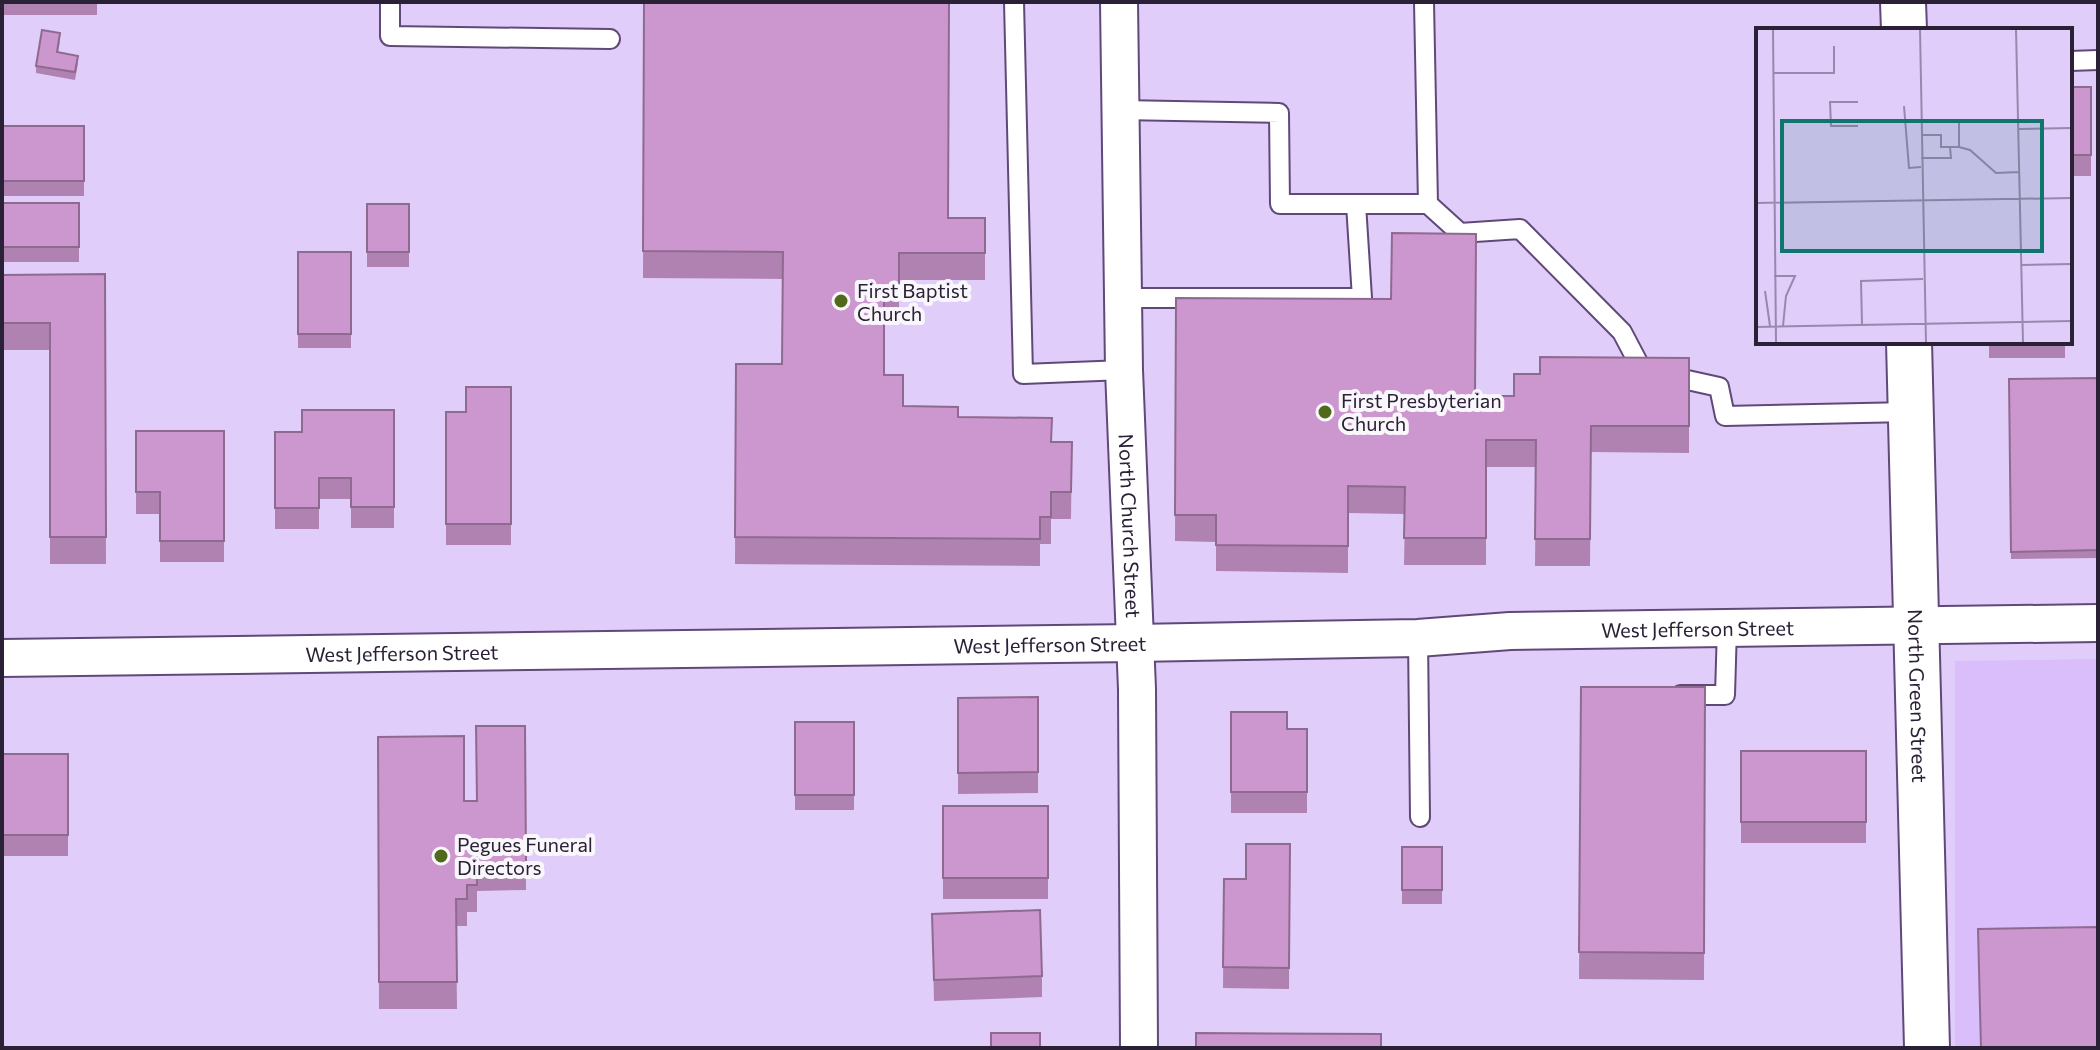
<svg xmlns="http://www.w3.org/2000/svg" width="2100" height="1050" viewBox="0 0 2100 1050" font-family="Commissioner,sans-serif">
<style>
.built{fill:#dabdfb}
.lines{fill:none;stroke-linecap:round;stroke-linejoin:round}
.lane-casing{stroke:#604979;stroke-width:22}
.street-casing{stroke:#604979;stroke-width:40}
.secondary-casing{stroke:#604979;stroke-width:48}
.lane{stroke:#fff;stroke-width:18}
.street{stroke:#fff;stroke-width:36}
.secondary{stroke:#fff;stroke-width:44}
.wall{fill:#af82b1}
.building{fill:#cc97ce;stroke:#8f6a90;stroke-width:2}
.poi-dot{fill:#51691a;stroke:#f9f7fc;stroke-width:3}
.labels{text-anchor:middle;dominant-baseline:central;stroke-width:8;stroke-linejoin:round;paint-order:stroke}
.poi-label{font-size:20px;fill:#2b2136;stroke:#f9f7fc;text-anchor:start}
.street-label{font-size:20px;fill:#2b2136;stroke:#f9f7fc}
.inset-road{fill:none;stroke:#9888ac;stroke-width:2}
.view{fill:#0f766e;fill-opacity:0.15;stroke:#0f766e;stroke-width:4}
.inset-edge{fill:none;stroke:#2b2136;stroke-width:4}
</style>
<rect width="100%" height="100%" fill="#e1cdfa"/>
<path class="built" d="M2098,659V1048H1955V661Z"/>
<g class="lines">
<g class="lane-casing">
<path id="lane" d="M390,2V36L610,39
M1014,2L1023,374L1124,370
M2070,61L2098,60
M1120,110L1279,113L1280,204H1428L1424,2
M1428,204L1460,233L1520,229L1622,332L1642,370L1719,387L1725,416L1910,412
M1123,298H1362L1356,204
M1418,638L1420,817
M1681,695H1725L1727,627"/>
</g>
<g class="street-casing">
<g id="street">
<path id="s1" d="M1119,2L1124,370L1137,689L1139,1048"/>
<path id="s2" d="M2,658L1135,643L1418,638L1510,631L2098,623"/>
</g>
</g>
<g class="secondary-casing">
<g id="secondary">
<path d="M1903,2L1904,30"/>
<path id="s3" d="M1909,342L1927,1048"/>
</g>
</g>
<use href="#lane" class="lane"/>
<use href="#street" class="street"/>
<use href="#secondary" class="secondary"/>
</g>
<path class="wall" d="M2,2H97V15H2Z
M644,2L948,218H985V280H899V322H884V375L903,406L958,417L1052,442H1072L1071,519H1051V544H1040V566L735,564L736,364H782V279L643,278Z
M60,41L58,53L78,63L75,80L36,73V66Z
M2070,87H2091V176H2070Z
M2,126H84V196H2Z
M2,203H79V262H2Z
M367,204H409V267H367Z
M298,252H351V348H298Z
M105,274L106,564H50V350H2V275Z
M1176,298L1475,396H1514L1540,374L1689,358V453L1591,452L1590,566H1535L1536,467H1486V565H1404L1405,514L1348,513V573L1216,571V542L1175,541Z
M1989,342H2065V358H1989Z
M2098,378V558L2011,559L2009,379Z
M511,387V545H446V412H466Z
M394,410V528H351V499H319V529H275V432H302Z
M136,431H224V562H160V514H136Z
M1581,687H1705L1704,980L1579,979Z
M1038,697V793L958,794V698Z
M1231,712L1287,729H1307V813H1231Z
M795,722H854V810H795Z
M525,726L526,890L477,891V912H467V926H456L457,1009H379L378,737L464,801H476Z
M1741,751H1866V843H1741Z
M2,754H68V856H2Z
M943,806H1048V899H943Z
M1290,844L1289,989L1223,988L1224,879H1246Z
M1402,847H1442V904H1402Z
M932,914L1042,976V997L934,1001Z"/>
<path class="building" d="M644,2H949L948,218H985V253H899V295H884V375H903V406L958,407V417L1052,418L1051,442H1072L1071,492H1051V517H1040V539L735,537L736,364H782L783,252L643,251Z
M42,30L60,33L57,52L78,56L75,72L36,66Z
M2070,87H2091V155H2070Z
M2,126H84V181H2Z
M2,203H79V247H2Z
M367,204H409V252H367Z
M1392,233L1476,234L1475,396H1514V374H1540V357L1689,358V426H1591L1590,539H1535L1536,440H1486V538H1404L1405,487L1348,486V546L1216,545V515H1175L1176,298L1391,299Z
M298,252H351V334H298Z
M105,274L106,537H50V323H2V275Z
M2098,378V550L2011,552L2009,379Z
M466,387H511V524H446V412H466Z
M302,410H394V507H351V478H319V508H275V432H302Z
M136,431H224V541H160V492H136Z
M1581,687H1705L1704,953L1579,952Z
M1038,697V772L958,773V698Z
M1231,712H1287V729H1307V792H1231Z
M795,722H854V795H795Z
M476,726H525L526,863L477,864V885H467V899H456L457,982H379L378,737L464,736V801H477Z
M1741,751H1866V822H1741Z
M2,754H68V835H2Z
M943,806H1048V878H943Z
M1246,844H1290L1289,968L1223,967L1224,879H1246Z
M1402,847H1442V890H1402Z
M1040,910L1042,976L934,980L932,914Z
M2098,927V1048H1981L1978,929Z
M991,1033H1040V1048H991Z
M1196,1033L1381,1034V1048H1196Z"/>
<g class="poi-dot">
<circle cx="841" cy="301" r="8"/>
<circle cx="1325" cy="412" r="8"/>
<circle cx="441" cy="856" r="8"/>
</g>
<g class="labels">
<g class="poi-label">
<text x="857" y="290">First Baptist<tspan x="857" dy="23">Church</tspan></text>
<text x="1341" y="400">First Presbyterian<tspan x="1341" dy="23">Church</tspan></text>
<text x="457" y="844">Pegues Funeral<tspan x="457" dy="23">Directors</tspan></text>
</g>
<g class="street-label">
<text stroke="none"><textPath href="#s1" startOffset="524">North Church Street</textPath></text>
<text stroke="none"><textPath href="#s2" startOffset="1696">West Jefferson Street</textPath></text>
<text stroke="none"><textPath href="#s2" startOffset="1048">West Jefferson Street</textPath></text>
<text stroke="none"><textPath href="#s2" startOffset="400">West Jefferson Street</textPath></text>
<text stroke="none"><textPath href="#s3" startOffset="354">North Green Street</textPath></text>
</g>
</g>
<g transform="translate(1756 28)">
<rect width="316" height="316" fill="#e1cdfa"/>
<path class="inset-road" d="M17,1L20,315M164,1L170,315M260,1L267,315M17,45H78V18M102,74H74L75,98H102M148,78L153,140L165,139M262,101L316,100M165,107H185V119H203V93M203,119L214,122L240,145L263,144M165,130H195L194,119M0,175L316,170M265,237L316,236M18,248H39L30,268L27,298M9,263L14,298M106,296L105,253L167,251M0,299L316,293"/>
<path class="view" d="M26,93H286V223H26Z"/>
<rect width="316" height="316" class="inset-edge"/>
</g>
<rect width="2100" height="1050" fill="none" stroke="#2b2136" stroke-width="8"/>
</svg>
